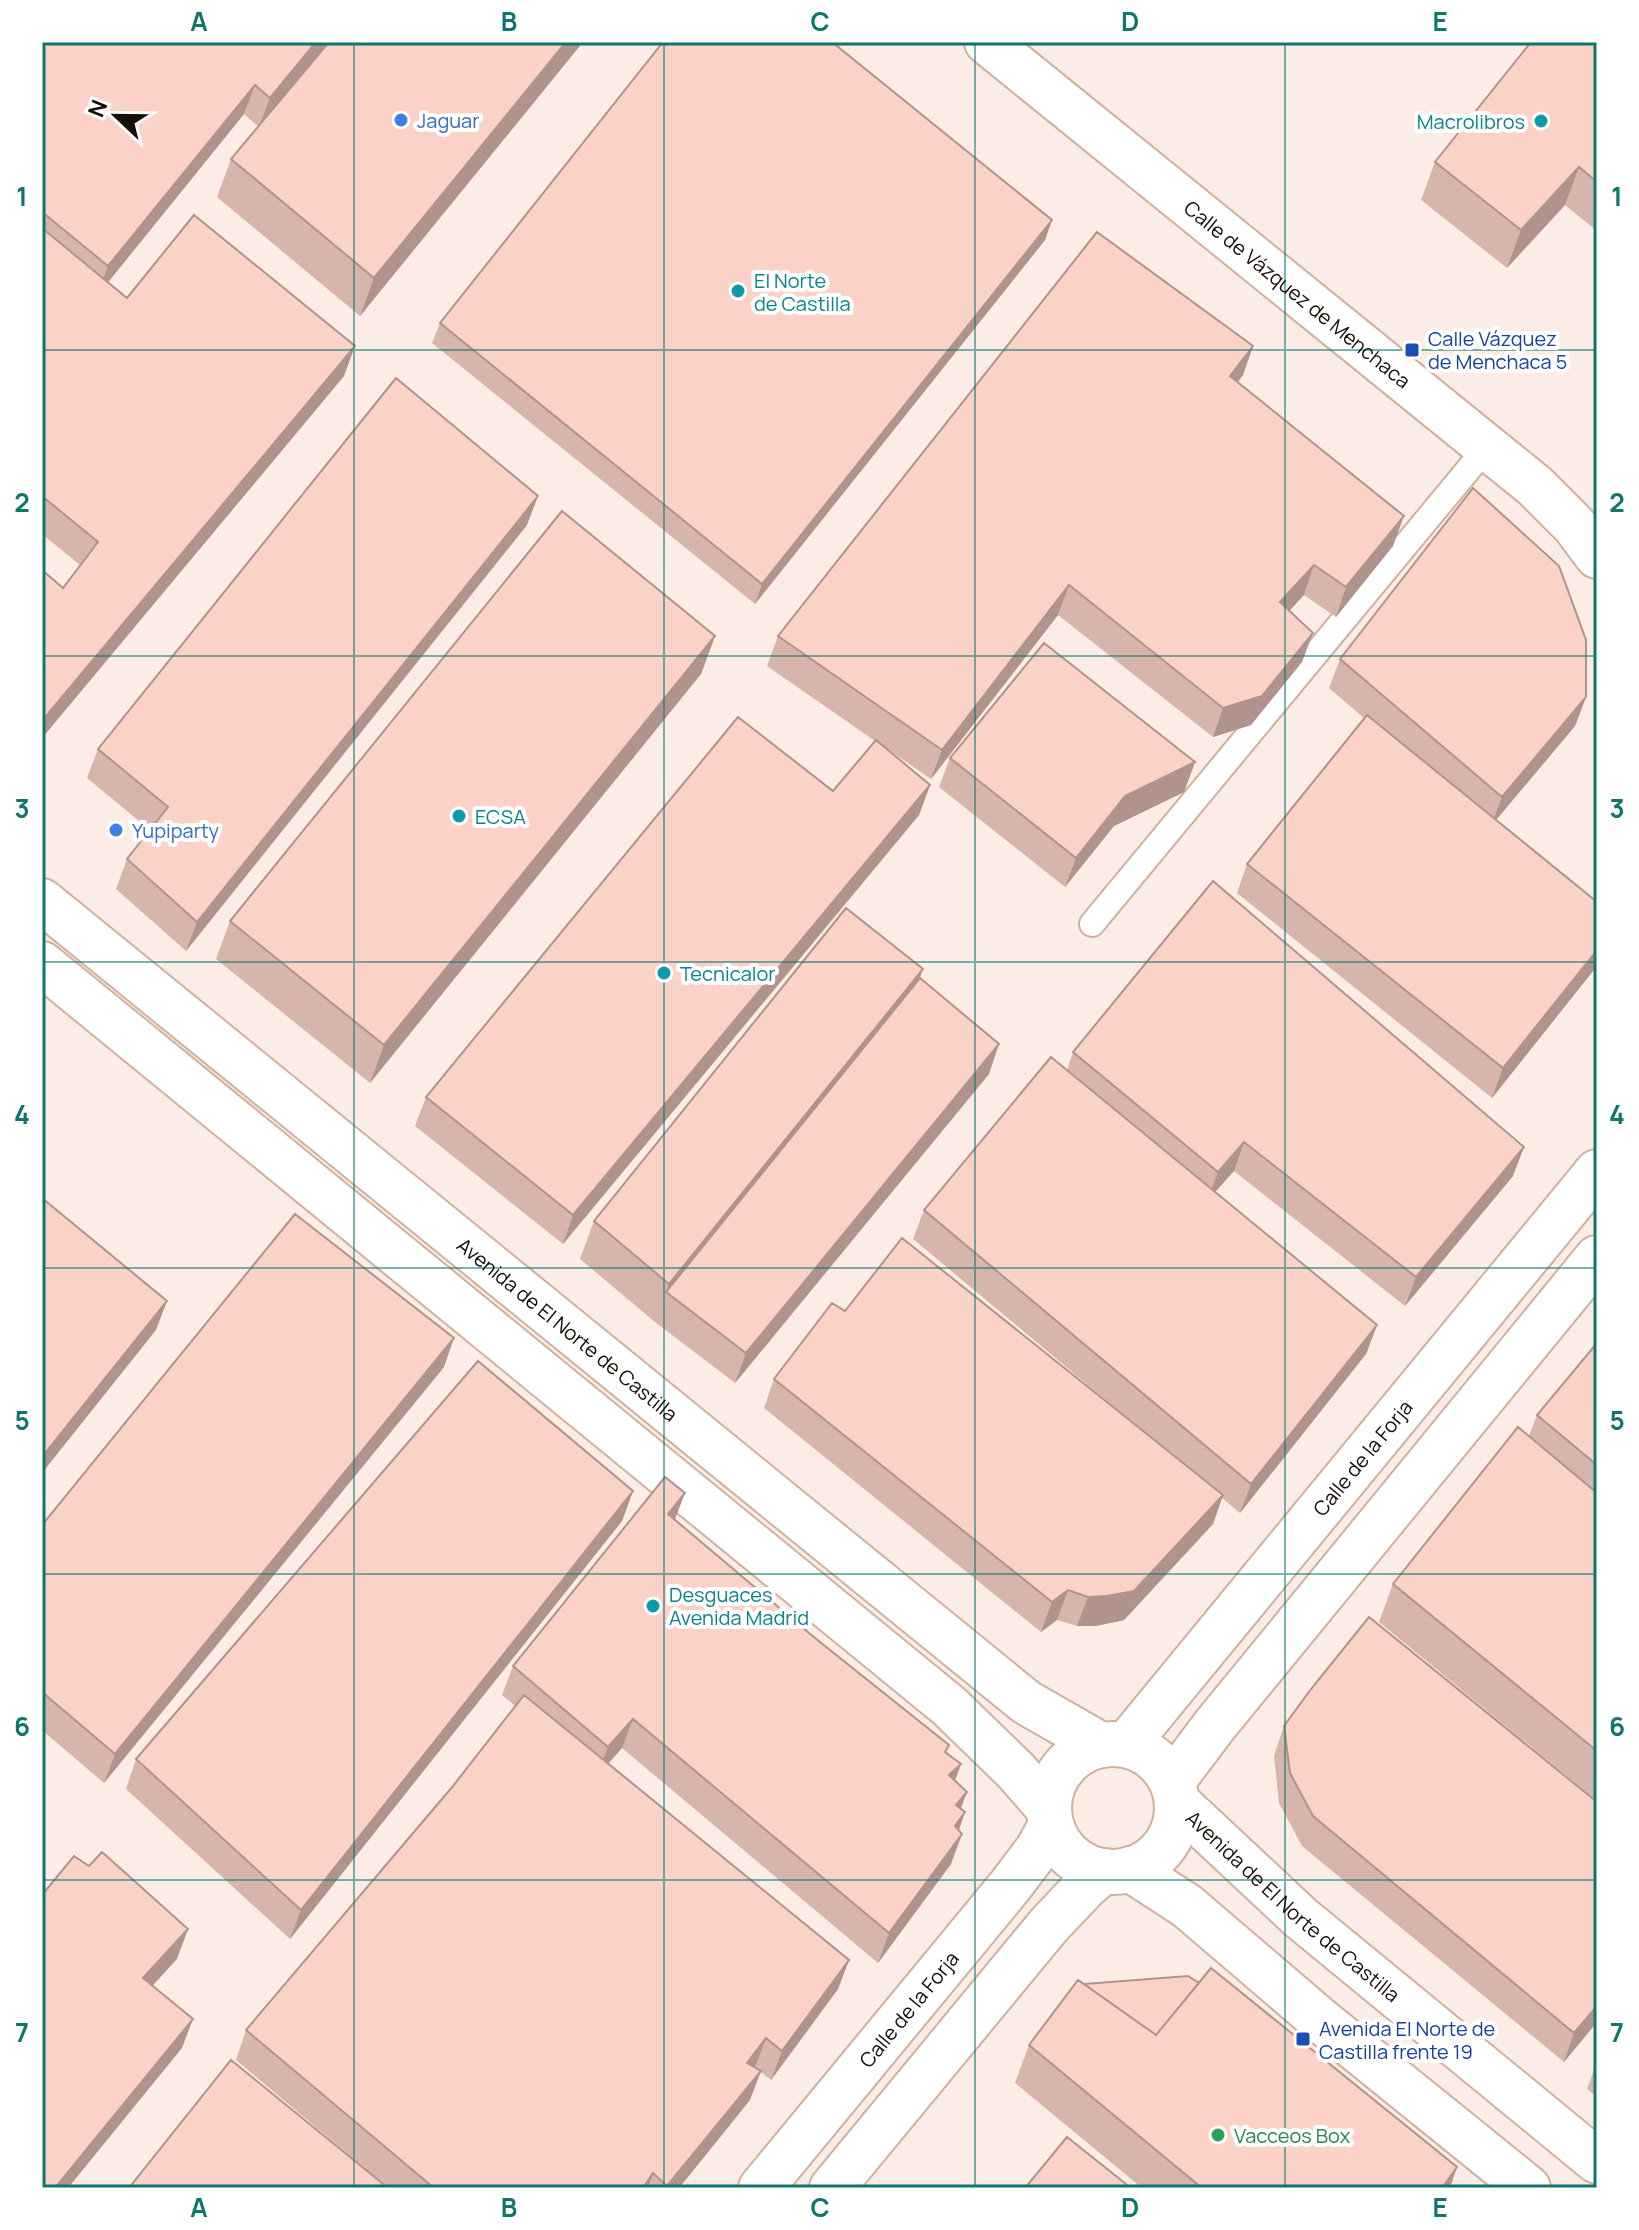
<svg xmlns="http://www.w3.org/2000/svg" width="1639" height="2230" viewBox="0 0 1639 2230" font-family="Manrope,sans-serif">
<style>
.lines{fill:none;stroke-linecap:round;stroke-linejoin:round}
.service-casing{stroke:#d1b09d;stroke-width:28}
.minor-casing{stroke:#d1b09d;stroke-width:48}
.tertiary-casing{stroke:#d1b09d;stroke-width:48}
.service{stroke:#fff;stroke-width:24}
.minor{stroke:#fff;stroke-width:44}
.tertiary{stroke:#fff;stroke-width:44}
.wall{fill:#d7b5ac}
.shaded-wall{fill:#af938c}
.building{fill:#fad2c8;stroke:#af938c;stroke-width:2}
.grid{fill:none;stroke:#0f766e;stroke-width:2;stroke-opacity:0.55}
.shop-dot{fill:#3f7fe0;stroke:#fff;stroke-width:3}
.culture-dot{fill:#0f9aa8;stroke:#fff;stroke-width:3}
.transit-dot{fill:#1a4fb4;stroke:#fff;stroke-width:3}
.leisure-dot{fill:#2e9e5b;stroke:#fff;stroke-width:3}
.labels{text-anchor:middle;dominant-baseline:central;stroke-width:8;stroke-linejoin:round;paint-order:stroke}
.shop-label{font-size:20px;fill:#366cbe;stroke:#fff;text-anchor:start}
.culture-label{font-size:20px;fill:#0d838f;stroke:#fff;text-anchor:start}
.street-label{font-size:20px;fill:#170c06;stroke:#fff}
.transit-label{font-size:20px;fill:#164399;stroke:#fff;text-anchor:start}
.leisure-label{font-size:20px;fill:#27864d;stroke:#fff;text-anchor:start}
.neatline{fill:none;stroke:#0f766e;stroke-width:3}
.grid-label{font-size:26px;text-anchor:middle;font-weight:bold;fill:#0f766e}
</style>
<rect width="100%" height="100%" fill="#fbede5"/>
<g class="lines">
<g class="service-casing">
<path id="service" d="M1092,924L1487,447"/>
</g>
<g class="minor-casing">
<g id="minor">
<path id="s1" d="M987,42L1535,486L1574,525L1597,556"/>
<path id="s2" d="M1126,1745L1597,1172"/>
<path d="M1172,1782L1215,1725L1597,1258"/>
<path id="s3" d="M761,2188L1010,1886L1038,1849L1051,1825"/>
<path d="M832,2188L1049,1925L1085,1887L1104,1871"/>
</g>
</g>
<g class="tertiary-casing">
<g id="tertiary">
<path id="s4" d="M42,901L1026,1702L1101,1745"/>
<path d="M42,964L949,1706L1016,1771L1049,1809"/>
<circle cx="1113" cy="1808" r="64"/>
<path id="s5" d="M1177,1802L1301,1918L1597,2161"/>
<path d="M1130,1869L1187,1906L1319,2019L1528,2188"/>
</g>
</g>
<use href="#service" class="service"/>
<use href="#minor" class="minor"/>
<use href="#tertiary" class="tertiary"/>
</g>
<path class="wall" d="M42,42H583L360,316L217,197L231,159L259,127L244,114L108,282L127,298L344,376L42,738V570L63,588L80,565L42,534Z
M1597,42V231L1565,205L1507,268L1421,200L1435,162Z
M1052,220L1045,240L755,604L432,343L440,323Z
M1253,346L1243,375L1237,382L1393,546L1336,617L1304,595L1289,610L1302,662L1251,725L1213,737L1058,615L931,779L880,744L930,785L919,815L563,1244L415,1126L426,1097L833,791L875,741L767,666L778,636Z
M527,525L186,951L116,889L127,859L150,830L87,778L98,749Z
M715,636L701,674L370,1083L216,959L230,921Z
M1340,659L1586,697L1575,726L1496,820L1597,902V966L1492,1098L1237,893L1247,864L1364,718L1329,688Z
M950,758L1195,762L1184,792L1114,826L1065,887L939,787Z
M920,978L989,1074L735,1383L655,1322L580,1259L594,1221Z
M1073,1052L1513,1176L1405,1306L1234,1171L1215,1192L1377,1325L1366,1354L1240,1513L1222,1498L1213,1524L1124,1620L1096,1626H1077L1057,1620L1041,1632L764,1408L774,1379L845,1311L1114,1407L913,1239L924,1210L1067,1070Z
M1597,1343V1801L1379,1622L1393,1584L1529,1436L1537,1415Z
M444,1367L104,1783L42,1730V1525Z
M633,1491L622,1521L290,1939L126,1789L136,1759Z
M675,1520L961,1764L955,1781L961,1808L965,1812L959,1830L951,1864L878,1963L622,1748L608,1764L849,1960L838,1989L771,2080L760,2071L750,2100L679,2188H129L374,2176L236,2060L246,2030L453,1786L515,1706L502,1695L513,1666Z
M1284,1726L1597,1802V2022L1564,2062L1302,1846L1279,1803L1274,1756Z
M1084,1984L1450,2188H1142L1015,2083L1029,2045Z
M1597,2061V2097L1587,2089Z"/>
<path class="shaded-wall" d="M316,42H329L259,127L270,98Z
M566,42H583L360,316L374,278Z
M255,85L244,114L97,296L108,266Z
M1579,167L1565,205L1507,268L1521,230Z
M1052,220L1045,240L755,604L762,584Z
M355,346L344,376L42,738V721Z
M1253,346L1243,375L1220,406L1230,376Z
M538,496L527,525L186,951L197,922Z
M1404,516L1393,546L1336,617L1346,587Z
M1314,565L1304,595L1270,632L1280,602Z
M1069,585L1058,615L931,779L942,750Z
M1313,633L1302,662L1251,725L1213,737L1223,708Z
M715,636L701,674L370,1083L384,1045Z
M1586,697L1575,726L1491,826L1502,797Z
M1195,762L1184,792L1114,826L1065,887L1076,858L1125,796Z
M930,785L919,815L563,1244L573,1215Z
M1597,950V966L1492,1098L1503,1068Z
M923,969L909,1007L666,1292L669,1284Z
M999,1044L989,1074L735,1383L746,1353Z
M1244,1142L1234,1171L1207,1201L1218,1172Z
M1524,1147L1513,1176L1405,1306L1416,1277Z
M167,1301L156,1330L42,1473V1457Z
M1377,1325L1366,1354L1240,1513L1251,1484Z
M454,1338L444,1367L104,1783L115,1754Z
M633,1491L622,1521L290,1939L301,1910Z
M685,1493L674,1522L668,1514Z
M1223,1495L1213,1524L1124,1620L1096,1626H1077L1088,1597Z
M1068,1590L1057,1620L1041,1632L1052,1602Z
M633,1719L622,1748L597,1776L608,1747Z
M961,1764L950,1794L949,1775Z
M967,1792L956,1822V1805Z
M965,1812L955,1841V1826Z
M962,1834L951,1864L878,1963L889,1933Z
M188,1929L177,1959L133,2007L143,1978Z
M849,1960L838,1989L771,2080L782,2051Z
M1597,2006V2022L1564,2062L1574,2033Z
M193,2019L182,2048L68,2188H55Z
M766,2038L755,2067L747,2063Z
M761,2071L750,2100L679,2188H667Z
M1457,2167L1450,2188H1442Z
M653,2173L648,2188H643Z"/>
<path class="building" d="M42,42H316L270,98L255,85L108,266L42,212Z
M329,42H566L374,278L231,159Z
M663,42H832L1052,220L762,584L440,323Z
M1531,42H1597V182L1579,167L1521,230L1435,162Z
M194,215L355,346L42,721V570L63,588L98,542L42,496V228L127,298Z
M1097,232L1253,346L1230,376L1404,516L1346,587L1314,565L1280,602L1313,633L1262,696L1223,708L1069,585L942,750L778,636Z
M396,378L538,496L197,922L127,859L168,807L98,749Z
M1473,488L1559,566L1586,640V697L1502,797L1340,659Z
M562,511L715,636L384,1045L230,921Z
M1044,643L1195,762L1125,796L1076,858L950,758Z
M1367,715L1597,902V950L1503,1068L1247,864Z
M738,717L833,791L876,740L930,785L573,1215L426,1097Z
M1213,881L1524,1147L1416,1277L1244,1142L1218,1172L1073,1052Z
M846,908L923,969L669,1284L594,1221Z
M920,978L999,1044L746,1353L666,1292Z
M1051,1057L1377,1325L1251,1484L924,1210Z
M42,1198L167,1301L42,1457Z
M295,1214L454,1338L115,1754L42,1692V1525Z
M902,1238L1223,1495L1134,1591L1107,1596L1088,1597L1068,1590L1052,1602L774,1379L832,1303L845,1311Z
M1597,1343V1465L1537,1415Z
M478,1361L633,1491L301,1910L136,1759Z
M1518,1427L1597,1493V1751L1393,1584Z
M665,1477L685,1493L668,1514L815,1638L949,1745L945,1752L961,1764L949,1775L967,1792L956,1805L965,1812L955,1826L962,1834L889,1933L633,1719L608,1747L513,1666Z
M1369,1617L1597,1802V2006L1574,2033L1313,1816L1290,1773L1284,1726L1311,1689Z
M524,1695L849,1960L782,2051L766,2038L747,2063L761,2071L667,2186L653,2173L643,2188H434L246,2030L453,1786Z
M102,1852L188,1929L143,1978L193,2019L55,2188H42V1895L74,1856L89,1866Z
M1211,1968L1457,2167L1442,2188H1202L1029,2045L1078,1980L1156,2035Z
M1188,1976L1199,1983L1156,2035L1084,1984Z
M231,2060L388,2188H129Z
M1067,2137L1131,2188H1025Z"/>
<path class="grid" d="M354,42V2188M664,42V2188M975,42V2188M1285,42V2188M42,350H1597M42,656H1597M42,962H1597M42,1268H1597M42,1574H1597M42,1880H1597"/>
<g class="shop-dot">
<circle cx="401" cy="120" r="8"/>
<circle cx="116" cy="830" r="8"/>
</g>
<g class="culture-dot">
<circle cx="1541" cy="121" r="8"/>
<circle cx="738" cy="291" r="8"/>
<circle cx="459" cy="816" r="8"/>
<circle cx="664" cy="973" r="8"/>
<circle cx="653" cy="1606" r="8"/>
</g>
<g class="transit-dot">
<rect x="1404" y="342" width="16" height="16" rx="4"/>
<rect x="1295" y="2031" width="16" height="16" rx="4"/>
</g>
<circle class="leisure-dot" cx="1218" cy="2135" r="8"/>
<g class="labels">
<g class="shop-label">
<text x="417" y="120">Jaguar</text>
<text x="132" y="830">Yupiparty</text>
</g>
<g class="culture-label">
<text x="1525" y="121" text-anchor="end">Macrolibros</text>
<text x="754" y="280">El Norte<tspan x="754" dy="23">de Castilla</tspan></text>
<text x="475" y="816">ECSA</text>
<text x="680" y="973">Tecnicalor</text>
<text x="669" y="1594">Desguaces<tspan x="669" dy="23">Avenida Madrid</tspan></text>
</g>
<g class="street-label">
<text stroke="none"><textPath href="#s1" startOffset="400">Calle de Vázquez de Menchaca</textPath></text>
<text stroke="none"><textPath href="#s4" startOffset="678">Avenida de El Norte de Castilla</textPath></text>
<text stroke="none"><textPath href="#s2" startOffset="372">Calle de la Forja</textPath></text>
<text stroke="none"><textPath href="#s5" startOffset="156">Avenida de El Norte de Castilla</textPath></text>
<text stroke="none"><textPath href="#s3" startOffset="232">Calle de la Forja</textPath></text>
</g>
<g class="transit-label">
<text x="1428" y="338">Calle Vázquez<tspan x="1428" dy="23">de Menchaca 5</tspan></text>
<text x="1319" y="2028">Avenida El Norte de<tspan x="1319" dy="23">Castilla frente 19</tspan></text>
</g>
<g class="leisure-label">
<text x="1234" y="2135">Vacceos Box</text>
</g>
</g>
<rect width="1639" height="2230" fill="none" stroke="#ffffff" stroke-width="88"/>
<g transform="translate(116 116) rotate(292)" stroke="#ffffff" stroke-width="6" paint-order="stroke">
<path d="M0-6L14 30L0 20L-14 30Z" fill="#170c06"/>
<text y="-12" font-size="22" font-weight="bold" text-anchor="middle" fill="#170c06">N</text>
</g>
<rect x="44" y="44" width="1551" height="2142" class="neatline"/>
<g class="grid-label">
<text x="199" y="31">A</text>
<text x="509" y="31">B</text>
<text x="820" y="31">C</text>
<text x="1130" y="31">D</text>
<text x="1440" y="31">E</text>
<text x="22" y="206">1</text>
<text x="1617" y="206">1</text>
<text x="22" y="512">2</text>
<text x="1617" y="512">2</text>
<text x="22" y="818">3</text>
<text x="1617" y="818">3</text>
<text x="22" y="1124">4</text>
<text x="1617" y="1124">4</text>
<text x="22" y="1430">5</text>
<text x="1617" y="1430">5</text>
<text x="22" y="1736">6</text>
<text x="1617" y="1736">6</text>
<text x="22" y="2042">7</text>
<text x="1617" y="2042">7</text>
<text x="199" y="2217">A</text>
<text x="509" y="2217">B</text>
<text x="820" y="2217">C</text>
<text x="1130" y="2217">D</text>
<text x="1440" y="2217">E</text>
</g>
</svg>
